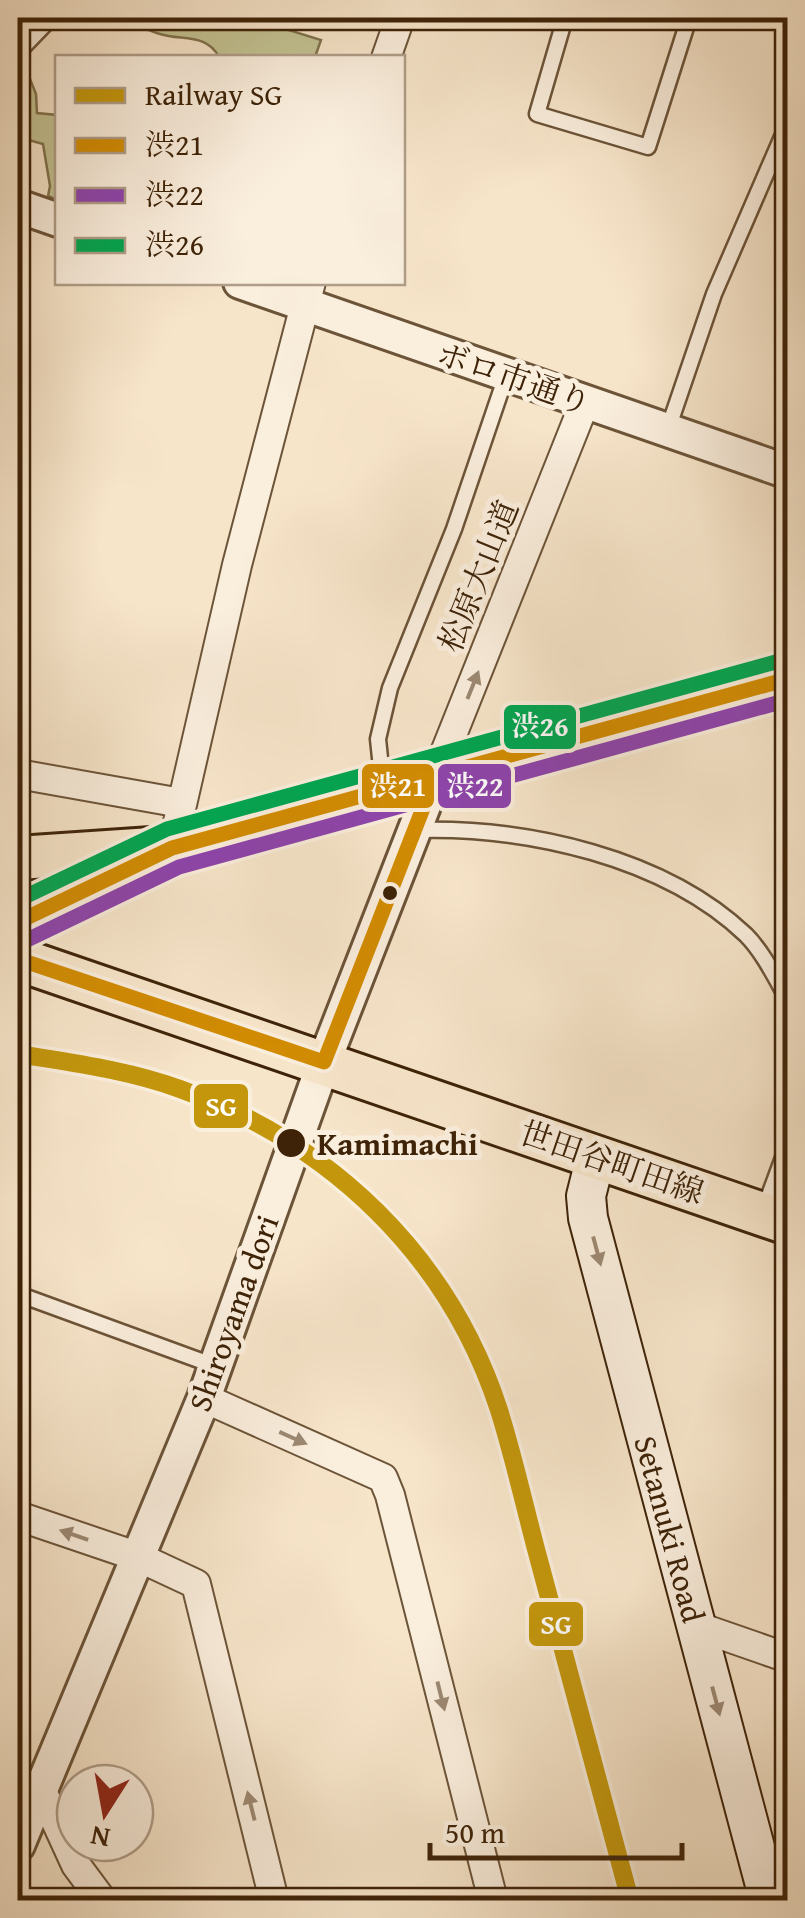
<svg xmlns="http://www.w3.org/2000/svg" width="805" height="1918" viewBox="0 0 805 1918" font-family="'Gentium Book Plus','Noto Serif JP',serif">
<style>
.green{fill:#c3c292;stroke:#80724d;stroke-width:2.5}
.lines{fill:none;stroke-linecap:round;stroke-linejoin:round}
.service-casing{stroke:#6c5438;stroke-width:19}
.pedestrian-casing{stroke:#6c5438;stroke-width:25}
.minor-casing{stroke:#6c5438;stroke-width:32}
.tertiary-casing{stroke:#6c5438;stroke-width:38}
.secondary-casing{stroke:#3e2308;stroke-width:42}
.primary-casing{stroke:#3e2308;stroke-width:48}
.service{stroke:#faeedd;stroke-width:14}
.pedestrian{stroke:#faeedd;stroke-width:20}
.minor{stroke:#faeedd;stroke-width:28}
.tertiary{stroke:#faeedd;stroke-width:32}
.secondary{stroke:#faeedd;stroke-width:38}
.primary{stroke:#f7e5ca;stroke-width:42}
.bus-1-casing{stroke:#faeedd;stroke-width:22}
.bus-2-casing{stroke:#faeedd;stroke-width:22}
.bus-3-casing{stroke:#faeedd;stroke-width:22}
.bus-1{stroke:#d28c02;stroke-width:15}
.bus-2{stroke:#8e44ad;stroke-width:15}
.bus-3{stroke:#00a651;stroke-width:15}
.rail-1-casing{stroke:#faeedd;stroke-width:25}
.rail-1{stroke:#c3960c;stroke-width:18}
.oneway{fill:#9c8872}
.bus-dot{fill:#3e2308;stroke:#faeedd;stroke-width:4}
.labels{text-anchor:middle;dominant-baseline:central;stroke-width:10;stroke-linejoin:round;paint-order:stroke}
.street-label{font-size:32px;fill:#3e2308;stroke:#faeedd}
.stop-label{font-size:32px;font-weight:bold;fill:#3e2308;stroke:#faeedd;text-anchor:start}
.line-badge{stroke:#faeedd;stroke-width:4}
.badge-label{font-size:28px;text-anchor:middle;font-weight:bold;fill:#fff}
</style>
<rect width="100%" height="100%" fill="#f7e5ca"/>
<filter id="stains"><feTurbulence type="fractalNoise" baseFrequency=".002" numOctaves="4"/><feColorMatrix values="0 0 0 0 .2 0 0 0 0 .09 0 0 0 0 .02 0 0 0 .5 -.17"/></filter>
<radialGradient id="worn" r=".72"><stop offset=".6" stop-color="#630" stop-opacity="0"/><stop offset="1" stop-color="#630" stop-opacity=".3"/></radialGradient>
<path class="green" d="M120,18H250L321,40L315,57H219C206,33 182,41 160,34C146,30 133,23 120,18Z
M26,69L36,94L37,113L57,115V200L48,196L50,186L43,144L18,137V70Z"/>
<g class="lines">
<g class="service-casing">
<path id="service" d="M565,18L537,114L648,147L689,18
M668,429L714,294L788,123
M383,787L378,739L390,688L454,529L506,376
M417,830C527,827 664,857 746,935C763,952 776,979 788,1000
M764,1209L788,1144
M18,1294L215,1366"/>
</g>
<g class="pedestrian-casing">
<path id="pedestrian" d="M18,48L47,18"/>
</g>
<g class="minor-casing">
<path id="minor" d="M386,58L400,18
M18,774L181,803
M436,775L585,402
M172,848L237,565L311,282
M204,1398L383,1478L390,1495L493,1900
M18,1516L136,1556L196,1584L274,1900
M696,1626L788,1658
M42,1791L76,1865L102,1900"/>
</g>
<g class="tertiary-casing">
<path id="tertiary" d="M18,206L58,220
M240,282L788,472
M18,1845L204,1398L324,1062L436,775"/>
</g>
<g class="secondary-casing">
<path id="secondary" d="M596,1156L586,1196L588,1218L769,1900"/>
</g>
<g class="primary-casing">
<path id="primary" d="M18,858L152,849
M18,922L172,848L788,679
M18,959L788,1223"/>
</g>
<use href="#service" class="service"/>
<use href="#pedestrian" class="pedestrian"/>
<use href="#minor" class="minor"/>
<use href="#tertiary" class="tertiary"/>
<use href="#secondary" class="secondary"/>
<use href="#primary" class="primary"/>
<g class="bus-1-casing">
<path id="bus-1" d="M18,922L172,848L788,679
M18,959L324,1062L436,775"/>
</g>
<g class="bus-2-casing">
<path id="bus-2" d="M27,940L179,867L788,700"/>
</g>
<g class="bus-3-casing">
<path id="bus-3" d="M18,900L167,829L783,660"/>
</g>
<use href="#bus-1" class="bus-1"/>
<use href="#bus-2" class="bus-2"/>
<use href="#bus-3" class="bus-3"/>
<g class="rail-1-casing">
<path id="rail-1" d="M18,1054C73,1063 128,1070 180,1089C331,1143 449,1256 499,1410C515,1461 526,1513 540,1564C570,1676 600,1788 630,1900"/>
</g>
<use href="#rail-1" class="rail-1"/>
</g>
<defs><path id="oneway-solid" d="M-6-.8H1V-3.2L6.5 0L1 3.2V.8H-6Z" transform="scale(2.5)"/></defs>
<g class="oneway">
<use href="#oneway-solid" transform="translate(473 685) rotate(-68)"/>
<use href="#oneway-solid" transform="translate(597 1251) rotate(75)"/>
<use href="#oneway-solid" transform="translate(293 1438) rotate(24)"/>
<use href="#oneway-solid" transform="translate(74 1535) rotate(-161)"/>
<use href="#oneway-solid" transform="translate(441 1696) rotate(76)"/>
<use href="#oneway-solid" transform="translate(716 1701) rotate(75)"/>
<use href="#oneway-solid" transform="translate(251 1806) rotate(-104)"/>
</g>
<g class="bus-dot">
<circle cx="390" cy="893" r="9"/>
<circle cx="291" cy="1143" r="16"/>
</g>
<g class="labels">
<g class="street-label">
<text transform="translate(514 378) rotate(19)">ボロ市通り</text>
<text transform="translate(478 576) rotate(-68)">松原大山道</text>
<text transform="translate(612 1162) rotate(19)">世田谷町田線</text>
<text transform="translate(233 1313) rotate(-70)">Shiroyama dori</text>
<text transform="translate(670 1529) rotate(75)">Setanuki Road</text>
</g>
<g class="stop-label">
<text x="317" y="1143">Kamimachi</text>
</g>
</g>
<g class="line-badge">
<rect x="502" y="703" width="76" height="48" rx="10" fill="#00a651"/>
<rect x="436" y="762" width="77" height="48" rx="10" fill="#8e44ad"/>
<rect x="360" y="762" width="76" height="48" rx="10" fill="#d28c02"/>
<rect x="192" y="1082" width="58" height="48" rx="10" fill="#c3960c"/>
<rect x="527" y="1600" width="58" height="48" rx="10" fill="#c3960c"/>
</g>
<g class="badge-label">
<text x="540" y="736">渋26</text>
<text x="475" y="796">渋22</text>
<text x="398" y="796">渋21</text>
<text x="221" y="1116">SG</text>
<text x="556" y="1634">SG</text>
</g>
<rect width="805" height="1918" fill="none" stroke="#f7e5ca" stroke-width="60"/>
<rect x="20" y="20" width="765" height="1878" fill="none" stroke="#3e2308" stroke-width="5"/>
<rect x="30" y="30" width="745" height="1858" fill="none" stroke="#3e2308" stroke-width="2.5"/>
<rect x="55" y="55" width="350" height="230" fill="#faeedd" stroke="#af9d88" stroke-width="2.5"/>
<rect x="75" y="88" width="50" height="15" fill="#c3960c" stroke="#af9d88" stroke-width="2.5"/>
<text x="145" y="105" font-size="30" fill="#3e2308">Railway SG</text>
<rect x="75" y="138" width="50" height="15" fill="#d28c02" stroke="#af9d88" stroke-width="2.5"/>
<text x="145" y="155" font-size="30" fill="#3e2308">渋21</text>
<rect x="75" y="188" width="50" height="15" fill="#8e44ad" stroke="#af9d88" stroke-width="2.5"/>
<text x="145" y="205" font-size="30" fill="#3e2308">渋22</text>
<rect x="75" y="238" width="50" height="15" fill="#00a651" stroke="#af9d88" stroke-width="2.5"/>
<text x="145" y="255" font-size="30" fill="#3e2308">渋26</text>
<g transform="translate(105 1813) rotate(191)"><circle r="48" fill="#faeedd" stroke="#af9d88" stroke-width="2.5"/>
<path d="M0-8L18 38L0 25L-18 38Z" fill="#8f2418"/>
<text y="-15" font-size="28" font-weight="bold" text-anchor="middle" fill="#3e2308">N</text>
</g>
<path d="M430 1843v15h252v-15" fill="none" stroke="#3e2308" stroke-width="5"/>
<text x="445" y="1843" font-size="30" fill="#3e2308" stroke="#faeedd" stroke-width="8" paint-order="stroke">50 m</text>
<rect width="100%" height="100%" filter="url(#stains)"/>
<rect width="100%" height="100%" fill="url(#worn)"/>
</svg>
